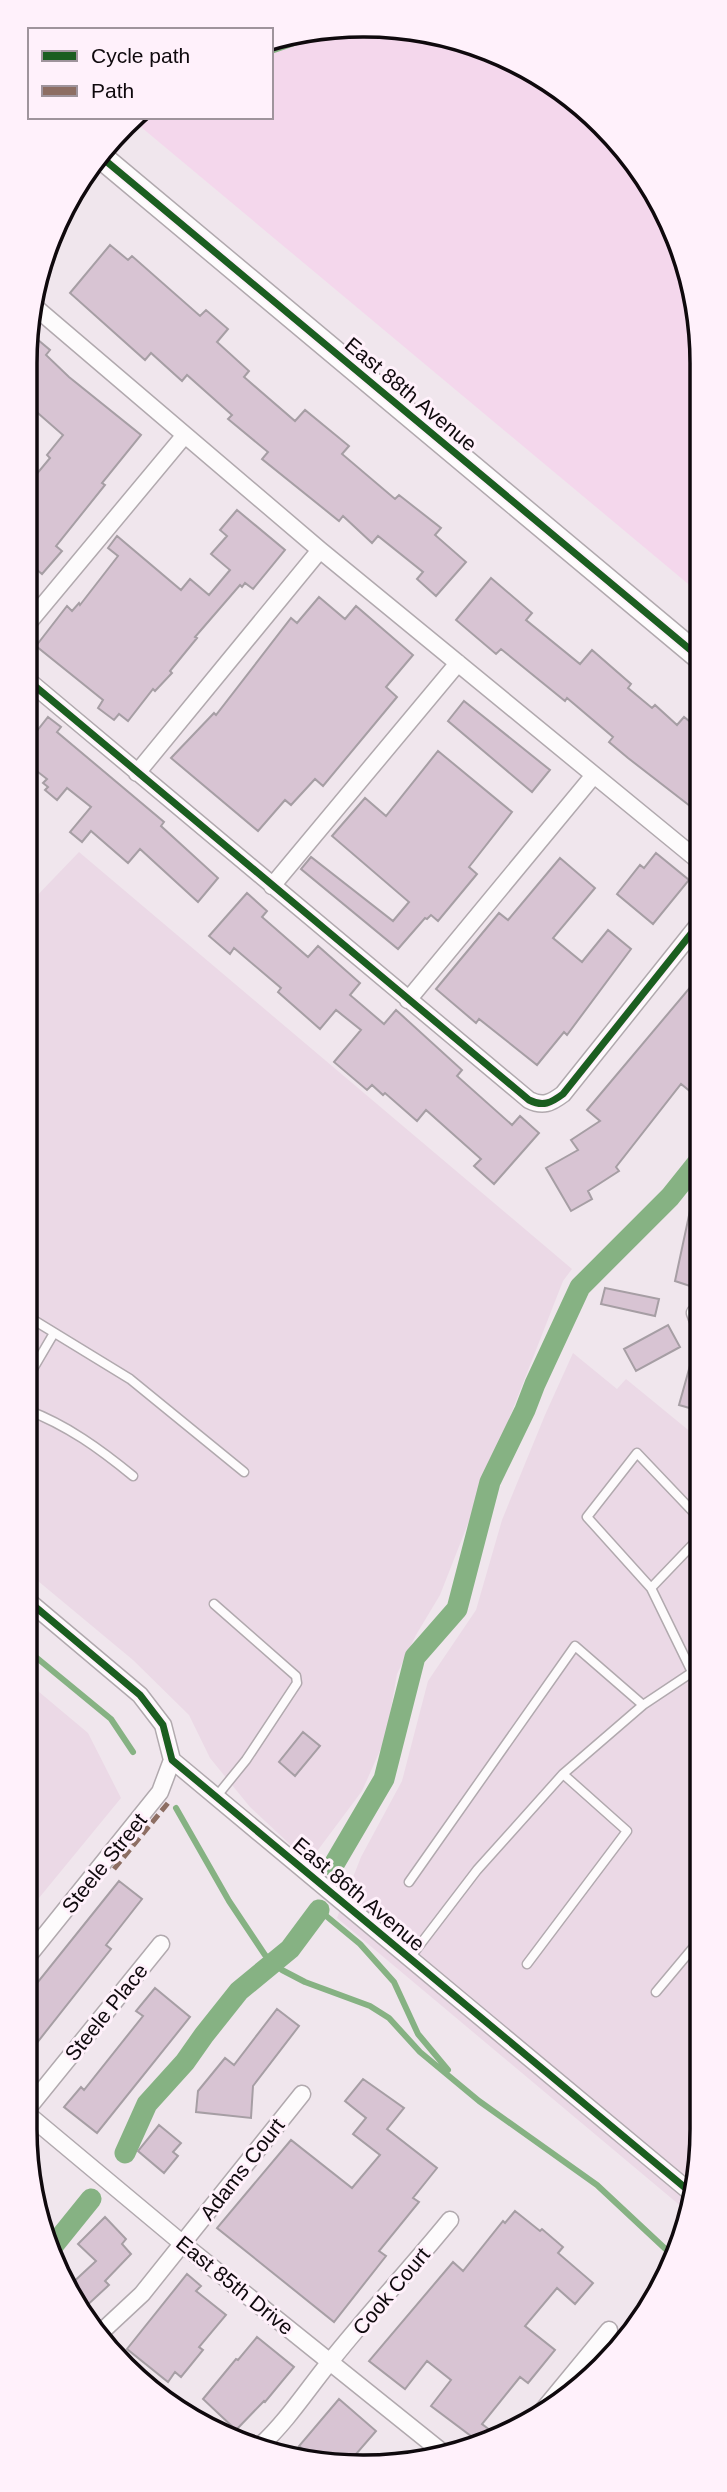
<svg xmlns="http://www.w3.org/2000/svg" width="727" height="2492" viewBox="0 0 727 2492" font-family="Arial,sans-serif">
<style>
.built{fill:#ebd9e6}
.green{fill:#f4d7ec}
.lines{fill:none;stroke-linecap:round;stroke-linejoin:round}
.stream{stroke:#86b283;stroke-width:6}
.canal{stroke:#86b283;stroke-width:21}
.building{fill:#d8c4d3;stroke:#a69ea4;stroke-width:2}
.service-casing{stroke:#b1a9ae;stroke-width:11}
.minor-casing{stroke:#b1a9ae;stroke-width:19}
.secondary-casing{stroke:#b1a9ae;stroke-width:26}
.service{stroke:#fdfbfc;stroke-width:8}
.minor{stroke:#fdfbfc;stroke-width:16}
.secondary{stroke:#fdfbfc;stroke-width:23}
.quiet{stroke:#8d6e63;stroke-width:5;stroke-dasharray:10 5;stroke-linecap:butt}
.cycleway-casing{stroke:#fff1fb;stroke-width:11}
.cycleway{stroke:#1b5e20;stroke-width:7}
.labels{text-anchor:middle;dominant-baseline:central;stroke-width:6;stroke-linejoin:round;paint-order:stroke}
.street-label{font-size:21px;fill:#0f090d;stroke:#fff1fb}
.rim{fill:none;stroke:#0f090d;stroke-width:3.5}
</style>
<rect width="100%" height="100%" fill="#f0e6ed"/>
<path class="built" d="M79,852L572,1269L563,1281L440,1595L416,1635L397,1674L386,1737L362,1791L309,1862L250,1807L210,1758L189,1715L133,1660L26,1571L29,904Z
M573,1353L617,1389L626,1379L698,1438L696,2194L689,2213L337,1918L361,1857L402,1781L428,1681L476,1610L502,1520L545,1415Z
M26,1681L88,1733L121,1798L25,1915Z"/>
<path class="green" d="M297,31H429L533,70L618,140L677,233L700,320L699,593L135,122L140,117H271V42Z"/>
<g class="lines">
<path class="stream" d="M26,1649L111,1719L133,1752
M176,1808L229,1901L265,1955L282,1970L305,1982L370,2006L389,2018L420,2052L479,2101L597,2185L673,2256
M319,1910L360,1944L394,1982L418,2034L448,2070"/>
<path class="canal" d="M271,43L306,31
M333,1866L384,1779L415,1657L457,1609L490,1482L525,1410L535,1384L580,1287L670,1197L698,1162
M125,2153L147,2104L185,2062L204,2035L239,1991L290,1949L319,1910
M49,2251L91,2199"/>
</g>
<path class="building" d="M110,245L128,260L132,256L200,316L206,310L228,329L217,342L249,371L244,377L295,421L305,410L349,446L342,454L395,499L399,495L441,528L435,535L466,562L436,596L417,579L423,572L378,536L372,543L343,516L339,521L262,459L268,452L228,419L232,415L187,375L182,381L151,353L145,360L70,293Z
M31,334L50,350L46,355L69,377L141,435L102,483L105,485L56,546L62,551L42,574L30,564V482L50,458L47,455L63,435L31,407Z
M237,510L285,550L253,589L245,583L242,587L240,585L195,637L197,638L170,671L172,673L155,691L153,689L128,721L119,714L114,720L98,708L103,700L36,646L67,606L72,611L79,603L80,605L118,556L108,548L117,536L181,590L190,579L209,595L230,570L211,554L227,536L220,530Z
M491,578L532,613L526,620L580,664L592,650L631,684L628,688L652,708L655,705L677,725L684,717L699,729V813L628,758L609,742L613,737L567,698L565,701L501,649L496,654L456,620Z
M319,597L345,619L356,606L413,655L386,687L397,697L323,786L315,779L291,805L285,800L258,831L171,758L214,713L216,715L291,618L297,623Z
M464,701L550,770L532,792L448,721Z
M48,717L61,727L57,732L164,822L161,826L218,878L198,902L140,849L128,863L91,831L82,842L70,832L91,807L67,788L57,800L45,790L48,787L43,783L47,779L29,765V741Z
M438,751L512,812L469,867L477,874L438,921L431,915L427,919L425,918L398,949L301,869L311,857L393,921L409,902L332,836L365,798L386,816Z
M656,853L689,880L653,924L617,894L640,865L644,868Z
M560,858L595,888L553,938L582,962L608,930L631,949L567,1035L564,1032L537,1065L479,1019L476,1023L436,989L499,913L508,920Z
M247,893L267,911L262,917L308,957L318,946L360,983L350,995L384,1024L396,1010L462,1070L457,1076L512,1125L520,1116L539,1133L494,1184L474,1166L481,1159L426,1110L417,1121L385,1093L383,1095L372,1085L367,1090L334,1062L361,1030L336,1010L320,1029L278,992L281,988L234,948L230,954L209,936Z
M698,978V1083L691,1092L681,1084L616,1167L619,1171L588,1191L592,1199L571,1211L546,1168L578,1150L571,1140L600,1121L587,1110Z
M691,1206L698,1207V1273L693,1287L675,1281Z
M605,1288L659,1299L655,1316L601,1304Z
M668,1325L680,1347L636,1371L624,1349Z
M693,1355L698,1356V1393L693,1409L679,1405Z
M303,1732L320,1746L295,1776L279,1762Z
M119,1881L142,1899L106,1945L111,1949L25,2058V1998Z
M155,1988L190,2017L97,2133L64,2107L81,2087L84,2090L143,2016L136,2011Z
M277,2009L299,2026L253,2086L251,2118L196,2112L198,2091L225,2058L234,2065Z
M363,2079L404,2108L387,2129L437,2168L413,2198L419,2202L379,2251L386,2256L334,2322L217,2228L291,2140L352,2188L380,2155L353,2134L366,2118L345,2101Z
M159,2125L181,2143L173,2152L178,2156L164,2173L138,2151Z
M515,2211L540,2231L542,2229L563,2247L558,2253L593,2283L575,2304L557,2288L525,2326L555,2350L528,2383L520,2377L482,2424L495,2434L479,2442L431,2406L451,2380L427,2361L405,2389L369,2361L453,2262L463,2271L503,2221L505,2223Z
M105,2217L126,2239L122,2244L131,2254L105,2281L109,2285L82,2310L68,2287L96,2261L78,2244Z
M187,2274L201,2286L196,2291L226,2315L199,2347L203,2350L181,2377L175,2372L168,2382L127,2349Z
M257,2337L294,2367L265,2402L264,2401L236,2430L203,2399L236,2359L238,2360Z
M339,2399L376,2431L356,2454L369,2464L341,2467L316,2460L299,2446Z"/>
<g class="lines">
<g class="service-casing">
<path id="service" d="M27,1316L130,1379L244,1472
M27,1379L54,1333
M27,1410C67,1425 100,1449 133,1476
M651,1588L697,1540
M214,1604L296,1676L297,1683L246,1760L216,1797
M692,1672L651,1588L587,1517L637,1453L697,1516
M409,1882L575,1646L643,1705
M409,1959L477,1870L563,1774L643,1705L697,1669
M527,1964L627,1831L563,1774
M656,1992L697,1943"/>
</g>
<g class="minor-casing">
<path id="minor" d="M35,307L320,550L699,861
M30,621L184,436
M30,682L529,1100C543,1107 551,1103 563,1094L698,925
M137,773L320,550
M272,886L458,663
M408,1000L594,775
M698,1321L695,1313L698,1311
M26,1599L140,1695L163,1725L172,1760L695,2196
M25,1960L160,1792L172,1760
M25,2112L183,2244L447,2456
M25,2112L161,1944
M98,2335L142,2294L302,2094
M543,2410L609,2330
M261,2445C287,2421 307,2390 329,2363C368,2314 411,2268 450,2220"/>
</g>
<g class="secondary-casing">
<path id="secondary" d="M100,156L699,657"/>
</g>
<use href="#service" class="service"/>
<use href="#minor" class="minor"/>
<use href="#secondary" class="secondary"/>
<path class="quiet" d="M114,1869L168,1803"/>
<g class="cycleway-casing">
<path id="cycleway" d="M100,156L699,657
M30,682L529,1100C543,1107 551,1103 563,1094L698,925
M26,1599L140,1695L163,1725L172,1760L695,2196"/>
</g>
<use href="#cycleway" class="cycleway"/>
</g>
<g class="labels">
<g class="street-label">
<text transform="translate(411 394) rotate(40)">East 88th Avenue</text>
<text transform="translate(104 1863) rotate(-51)">Steele Street</text>
<text transform="translate(359 1894) rotate(40)">East 86th Avenue</text>
<text transform="translate(106 2012) rotate(-51)">Steele Place</text>
<text transform="translate(242 2169) rotate(-52)">Adams Court</text>
<text transform="translate(235 2285) rotate(39)">East 85th Drive</text>
<text transform="translate(391 2291) rotate(-50)">Cook Court</text>
</g>
</g>
<path d="M0 0H727V2492H0ZM363 37H364A326 326 0 0 1 690 363V2129A326 326 0 0 1 364 2455H363A326 326 0 0 1 37 2129V363A326 326 0 0 1 363 37Z" fill="#fff1fb" fill-rule="evenodd"/>
<path class="rim" d="M363 37H364A326 326 0 0 1 690 363V2129A326 326 0 0 1 364 2455H363A326 326 0 0 1 37 2129V363A326 326 0 0 1 363 37Z"/>
<rect x="28" y="28" width="245" height="91" fill="#fff1fb" stroke="#9f949c" stroke-width="2"/>
<rect x="42" y="51" width="35" height="10" fill="#1b5e20" stroke="#9f949c" stroke-width="2"/>
<text x="91" y="63" font-size="21" fill="#0f090d">Cycle path</text>
<rect x="42" y="86" width="35" height="10" fill="#8d6e63" stroke="#9f949c" stroke-width="2"/>
<text x="91" y="98" font-size="21" fill="#0f090d">Path</text>
</svg>
